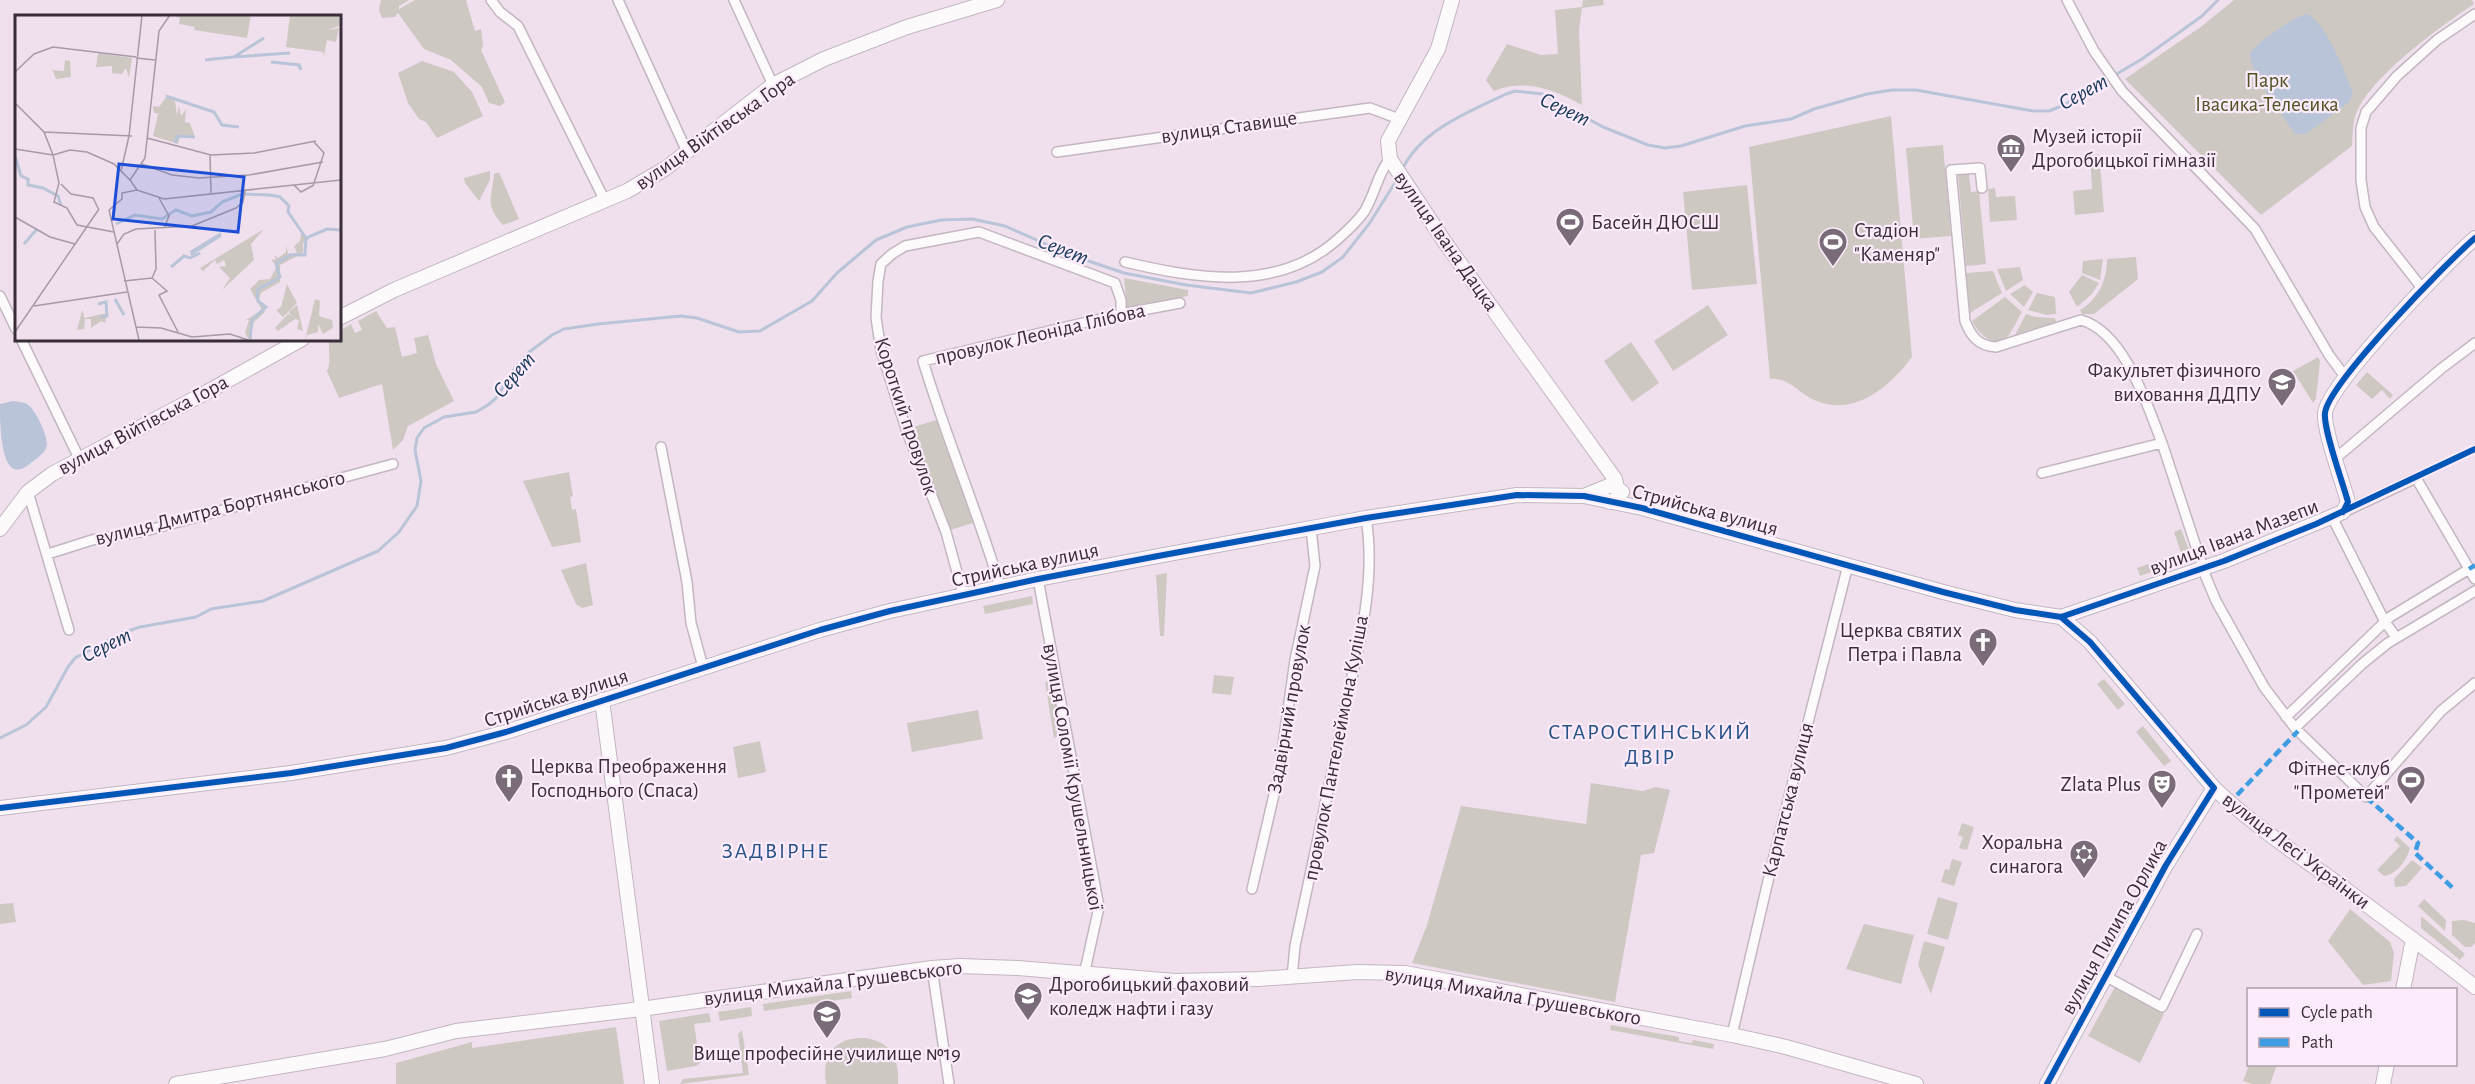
<svg xmlns="http://www.w3.org/2000/svg" width="2475" height="1084" viewBox="0 0 2475 1084" font-family="'Alegreya Sans',sans-serif">
<style>
.green{fill:#cec8c3}
.water{fill:#b9c4d8}
.lines{fill:none;stroke-linecap:round;stroke-linejoin:round}
.stream{stroke:#b9c4d8;stroke-width:3}
.street-casing{stroke:#c3b6c1;stroke-width:12}
.secondary-casing{stroke:#c3b6c1;stroke-width:16}
.street{stroke:#fdfafc;stroke-width:9}
.secondary{stroke:#fdfafc;stroke-width:14}
.quiet{stroke:#3e9de2;stroke-width:4.5;stroke-dasharray:9 4.5;stroke-linecap:butt}
.cycleway-casing{stroke:#fcebfb;stroke-width:10}
.cycleway{stroke:#0057b8;stroke-width:6}
.labels{text-anchor:middle;dominant-baseline:central;stroke-width:4.5;stroke-linejoin:round;paint-order:stroke}
.park-label{font-size:21px;fill:#4e5422;stroke:#fcebfb}
.street-label{font-size:21px;fill:#392e38;stroke:#fcebfb}
.poi-label{font-size:21px;fill:#392e38;stroke:#fcebfb;text-anchor:start}
.water-label{font-size:22px;font-style:italic;fill:#17395a;stroke:#fcebfb}
.neighbourhood-label{font-size:22px;letter-spacing:1.5px;fill:#265287;stroke:#fcebfb}
.inset-river{fill:none;stroke:#b9c4d8;stroke-width:3}
.inset-road{fill:none;stroke:#a799a5;stroke-width:1.5}
.view{fill:#1d4ed8;fill-opacity:0.15;stroke:#1d4ed8;stroke-width:3}
.inset-edge{fill:none;stroke:#392e38;stroke-width:3}
</style>
<rect width="100%" height="100%" fill="#f0e0ee"/>
<path class="green" d="M381,0H409L399,6V9L415,0H466L475,31L481,29L483,46L481,50L505,102L500,106L489,103L482,87L451,60L424,49L398,13L395,17L382,18L379,10Z
M1583,0H1603L1604,5L1582,8L1579,30L1582,105C1555,90 1525,78 1494,91L1486,80L1507,44L1541,55L1558,54L1555,10L1582,7Z
M2234,0H2472L2474,4C2441,26 2370,77 2356,114C2352,124 2353,136 2352,146L2261,215L2125,79L2202,26Z
M422,61L454,72L472,92L483,116L437,138L426,122L419,119L408,103L398,73Z
M1891,116L1912,357C1890,386 1855,418 1814,400C1798,393 1789,377 1770,379L1749,147Z
M1943,145L1951,236L1914,239L1906,148Z
M2099,154L2104,212L2075,215L2073,191L2092,189L2090,155Z
M490,171V180L479,201L465,183L464,178Z
M499,172L519,219L503,225C484,204 492,199 494,174Z
M1969,174L1971,192L1979,191L1986,264L1966,266L1958,175Z
M1747,185L1757,284L1692,290L1683,192Z
M1995,188L1996,197L2015,196L2017,220L1990,222L1988,189Z
M2136,257L2138,279L2094,314H2082L2080,310C2099,299 2107,279 2107,259Z
M2103,259L2100,280L2082,273L2083,261Z
M2020,267L2023,280L2006,291L1997,269Z
M1993,271L2002,293L1970,313L1966,273Z
M2082,275L2099,283L2092,294L2077,307L2069,292Z
M1124,278L1188,290V296L1127,307Z
M2025,285L2033,292L2024,307L2010,294Z
M2037,293L2055,297L2056,314L2047,315L2028,310Z
M2005,297L2022,312C2017,319 2013,331 2007,337C1993,350 1978,332 1972,321Z
M1708,305L1728,335L1673,371L1654,341Z
M376,311L387,328L395,327L402,357L417,353L414,338L428,335L436,364L454,401L408,426L403,440L393,450L382,384L339,398L327,371C332,361 327,351 330,339H339V331L351,324L355,333L362,330L358,321Z
M2026,314L2035,317L2055,318L2056,322L2015,335Z
M1631,342L1659,383L1632,402L1604,361Z
M2318,357L2320,361L2316,399L2313,403L2293,371Z
M2367,372L2393,395L2390,399L2382,390L2372,399L2356,385Z
M937,420L976,522L950,530L910,428Z
M569,472L573,496L570,497L572,510L576,509L581,542L552,547L523,481Z
M2181,529L2192,558L2140,576L2137,568L2181,553L2174,532Z
M586,563L593,605L582,608L576,604L561,570Z
M1167,573L1164,636H1160L1156,575Z
M1032,596L1033,604L985,614L983,606Z
M1049,675L1052,677L1061,731L1059,736L1054,738L1045,682L1049,681Z
M1214,675L1234,677L1231,695L1212,693Z
M2104,679L2125,704L2118,710L2097,684Z
M978,710L983,739L912,752L907,723Z
M2143,726L2171,761L2164,766L2136,732Z
M760,741L766,772L738,778L733,747Z
M1591,783L1643,791L1656,787L1670,790L1654,853L1641,855L1615,1002L1412,963L1427,925L1461,806L1586,824Z
M1962,823L1974,827L1967,850L1959,848L1963,837L1958,835Z
M2397,836L2410,848C2407,860 2397,874 2384,876L2377,870L2400,846L2394,840Z
M1952,859L1962,862L1954,886L1941,882L1945,869L1949,870Z
M2412,860L2422,868L2406,886L2395,887L2394,879Z
M1938,897L1958,903L1948,940L1927,934Z
M2424,899L2446,920L2445,931L2418,906Z
M13,903L16,922L0,924V904Z
M2350,909L2390,942L2394,953L2391,981L2363,985L2328,941Z
M2421,916L2465,954L2460,960L2421,928Z
M2464,920L2475,923V943L2471,947H2465L2452,935V921Z
M1864,924L1914,935L1901,984L1846,969Z
M1924,941L1945,947L1931,994L1918,965Z
M2115,987L2164,1014L2140,1063L2088,1036Z
M851,991L852,998L764,1011L763,1004Z
M751,1007L752,1016L720,1021L718,1012Z
M709,1013L711,1022L694,1024L700,1063L696,1066L667,1071L659,1021Z
M1611,1025L1679,1037V1041L1692,1043L1693,1040L1714,1044L1713,1049L1610,1030Z
M616,1027L624,1084H396V1063L472,1042V1048Z
M742,1030L749,1075L680,1084L683,1079L743,1073L738,1034Z
M862,1038C890,1039 900,1059 898,1084H826C822,1057 833,1038 862,1038Z
M2249,1065H2277L2270,1084H2252L2243,1081Z"/>
<path class="water" d="M2307,14C2325,21 2347,76 2353,94L2349,102L2306,134H2295C2282,113 2251,78 2250,53C2258,41 2294,17 2307,14Z
M13,401C18,402 23,402 27,404C36,410 47,434 47,445C46,453 37,458 32,462C0,492 0,426 0,404Z"/>
<g class="lines">
<path class="stream" d="M1402,170C1421,130 1468,112 1506,94L1515,91L1543,94L1603,127L1648,145L1665,148L1681,146L1745,126L1791,119L1814,109L1867,94L1892,90H1916L2033,111H2049L2064,105L2142,59L2202,16L2218,0
M0,738L26,725L46,707L68,667L75,658L122,633L140,627L196,617L211,609L263,601L378,551L399,532L417,506L421,481L415,450L417,438L424,428L444,417L476,412L488,405L496,398L515,368L528,353L552,335L564,329L598,324L681,316L697,318L739,332L760,331L812,301L837,273L876,240L907,227L941,220L972,219L1005,226L1068,254L1124,273L1186,285L1251,293L1296,282L1322,272L1343,257L1369,224L1398,178"/>
<g class="street-casing">
<path id="street" d="M491,0L500,12L518,26L605,201
M618,0L687,152
M734,0L773,85
M2067,0L2094,51L2122,91L2255,229L2329,355L2346,378
M1057,152L1370,108L1399,119
M1982,188L1980,168L1951,170L1965,321C1971,336 1978,346 1996,347L2081,320C2124,332 2147,404 2162,443
M1125,262C1197,279 1278,293 1338,239C1347,231 1357,222 1364,212C1375,195 1377,174 1390,159
M2422,288L2374,227L2365,207L2361,180V128L2366,112L2397,76L2437,40L2475,14
M0,296L16,329
M21,339L79,458
M661,447L687,582L691,623L703,667
M2336,458L2442,368L2475,343
M2042,473L2162,443L2206,577L2216,601L2264,687L2295,728L2366,797L2441,711L2475,683
M28,492L69,630
M2344,512L2416,478L2475,579
M2332,517L2385,622L2396,637
M48,554L92,540L145,531L393,464
M1038,579L1099,907L1084,975
M1000,586C977,510 946,437 923,361L1121,314L1180,303
M963,594L946,532L906,429L881,350L876,318L878,281L881,264L892,254L905,246L979,232L1115,283L1121,300V314
M2286,717L2390,617L2469,569
M2295,728L2362,664L2388,643L2475,591
M1252,889L1279,773L1295,660L1315,566L1311,528
M932,968L949,1084
M2105,976L2162,1007L2197,934
M1292,977L1295,946C1311,870 1328,793 1343,717C1357,653 1377,584 1366,518
M1732,1035L1772,864L1848,565"/>
</g>
<g class="secondary-casing">
<path id="secondary" d="M1452,0L1438,49L1388,141L1390,159L1444,241L1615,479L1619,496L1616,500L1609,502
M339,318L394,290L627,191L666,168L773,85L824,59L907,27L997,0
M1584,496L1611,485L1622,492
M0,529L28,492L52,474L207,392L302,339
M2061,617L2090,642L2214,788C2252,824 2295,853 2337,883C2383,917 2430,951 2475,987
M602,700L652,1084
M0,808L291,773L446,748L506,732L820,630L890,611L1038,579L1158,556L1366,518L1517,495L1584,496L1642,508L1943,592L2015,610L2061,617L2224,561L2343,512L2348,502C2343,483 2323,429 2325,413C2328,384 2448,261 2475,238
M2403,990L2413,939
M176,1084L385,1049L456,1031L641,1009L932,968L960,966L1018,968L1175,981L1258,979L1357,972L1405,973L1732,1035L1786,1047L1916,1084
M2047,1084L2166,865L2214,788
M2383,1084L2387,1064"/>
</g>
<use href="#street" class="street"/>
<use href="#secondary" class="secondary"/>
<path class="quiet" d="M2469,569L2475,565
M2237,795L2298,731
M2366,797L2418,843L2415,853L2455,890"/>
<g class="cycleway-casing">
<path id="cycleway" d="M2343,512L2348,502C2343,483 2323,429 2325,413C2328,384 2448,261 2475,238
M0,808L291,773L446,748L506,732L820,630L890,611L1038,579L1158,556L1366,518L1517,495L1584,496L1642,508L1943,592L2015,610L2061,617L2224,561L2316,524L2475,449
M2047,1084L2166,865L2214,788L2090,642L2061,617"/>
</g>
<use href="#cycleway" class="cycleway"/>
</g>
<defs>
<g id="museum-pin" transform="scale(1.5)"><path d="M0 17L-7.5 6A9.5 9.5 0 1 1 7.5 6Z" fill="#796c78" stroke="#fcebfb"/><path d="M0-6L6-3V-2H-6V-3ZM-5-1h2V3h-2ZM-1-1h2V3h-2ZM3-1h2V3H3ZM-6 4H6V6H-6Z" fill="#fff"/></g>
<g id="stadium-pin" transform="scale(1.5)"><path d="M0 17L-7.5 6A9.5 9.5 0 1 1 7.5 6Z" fill="#796c78" stroke="#fcebfb"/><path d="M0-5a6.5 5 0 1 0 0 10a6.5 5 0 1 0 0-10ZM-3.5-1.8h7v3.6h-7Z" fill="#fff"/></g>
<g id="university-pin" transform="scale(1.5)"><path d="M0 17L-7.5 6A9.5 9.5 0 1 1 7.5 6Z" fill="#796c78" stroke="#fcebfb"/><path d="M0-5L7-2L0 1L-7-2ZM-4 1L0 2.5L4 1V4Q0 6-4 4Z" fill="#fff"/></g>
<g id="church-pin" transform="scale(1.5)"><path d="M0 17L-7.5 6A9.5 9.5 0 1 1 7.5 6Z" fill="#796c78" stroke="#fcebfb"/><path d="M-1.2-6h2.4v3.5h3.3v2.4h-3.3V6h-2.4V-.1h-3.3v-2.4h3.3Z" fill="#fff"/></g>
<g id="theatre-pin" transform="scale(1.5)"><path d="M0 17L-7.5 6A9.5 9.5 0 1 1 7.5 6Z" fill="#796c78" stroke="#fcebfb"/><path d="M-5-5.5Q0-4 5-5.5V0Q5 5 0 6Q-5 5-5 0ZM-3.3-2.5H-1v1.5H-3.3ZM1-2.5H3.3v1.5H1ZM-2.8 1Q0 5.5 2.8 1Z" fill="#fff"/></g>
<g id="synagogue-pin" transform="scale(1.5)"><path d="M0 17L-7.5 6A9.5 9.5 0 1 1 7.5 6Z" fill="#796c78" stroke="#fcebfb"/><path d="M0-6.5L5.6 3.2H-5.6ZM0 6.5L5.6-3.2H-5.6Z" fill="#fff"/></g>
</defs>
<g fill-rule="evenodd">
<use href="#museum-pin" x="2011" y="148"/>
<use href="#stadium-pin" x="1570" y="222"/>
<use href="#stadium-pin" x="1833" y="242"/>
<use href="#university-pin" x="2282" y="382"/>
<use href="#church-pin" x="1983" y="642"/>
<use href="#church-pin" x="509" y="778"/>
<use href="#stadium-pin" x="2411" y="780"/>
<use href="#theatre-pin" x="2162" y="784"/>
<use href="#synagogue-pin" x="2084" y="854"/>
<use href="#university-pin" x="1028" y="996"/>
<use href="#university-pin" x="827" y="1014"/>
</g>
<g class="labels">
<g class="park-label">
<text x="2267" y="80">Парк<tspan x="2267" dy="24">Івасика-Телесика</tspan></text>
</g>
<g class="street-label">
<text transform="translate(1229 127) rotate(-8)">вулиця Ставище</text>
<text transform="translate(715 131) rotate(-35)">вулиця Війтівська Гора</text>
<text transform="translate(1446 241) rotate(55)">вулиця Івана Дацка</text>
<text transform="translate(1040 334) rotate(-13)">провулок Леоніда Глібова</text>
<text transform="translate(906 416) rotate(72)">Короткий провулок</text>
<text transform="translate(143 425) rotate(-28)">вулиця Війтівська Гора</text>
<text transform="translate(220 508) rotate(-14)">вулиця Дмитра Бортнянського</text>
<text transform="translate(1705 510) rotate(15)">Стрийська вулиця</text>
<text transform="translate(2234 537) rotate(-21)">вулиця Івана Мазепи</text>
<text transform="translate(1025 565) rotate(-12)">Стрийська вулиця</text>
<text transform="translate(556 698) rotate(-18)">Стрийська вулиця</text>
<text transform="translate(1289 709) rotate(-80)">Задвірний провулок</text>
<text transform="translate(1336 748) rotate(-79)">провулок Пантелеймона Куліша</text>
<text transform="translate(1073 777) rotate(80)">вулиця Соломії Крушельницької</text>
<text transform="translate(1788 800) rotate(-76)">Карпатська вулиця</text>
<text transform="translate(2296 851) rotate(37)">вулиця Лесі Українки</text>
<text transform="translate(2114 927) rotate(-61)">вулиця Пилипа Орлика</text>
<text transform="translate(833 983) rotate(-7)">вулиця Михайла Грушевського</text>
<text transform="translate(1513 996) rotate(10)">вулиця Михайла Грушевського</text>
</g>
<g class="poi-label">
<text x="2032" y="136">Музей історії<tspan x="2032" dy="24">Дрогобицької гімназії</tspan></text>
<text x="1591" y="222">Басейн ДЮСШ</text>
<text x="1854" y="230">Стадіон<tspan x="1854" dy="24">"Каменяр"</tspan></text>
<text x="2261" y="370" text-anchor="end">Факультет фізичного<tspan x="2261" dy="24">виховання ДДПУ</tspan></text>
<text x="1962" y="630" text-anchor="end">Церква святих<tspan x="1962" dy="24">Петра і Павла</tspan></text>
<text x="530" y="766">Церква Преображення<tspan x="530" dy="24">Господнього (Спаса)</tspan></text>
<text x="2390" y="768" text-anchor="end">Фітнес-клуб<tspan x="2390" dy="24">"Прометей"</tspan></text>
<text x="2141" y="784" text-anchor="end">Zlata Plus</text>
<text x="2063" y="842" text-anchor="end">Хоральна<tspan x="2063" dy="24">синагога</tspan></text>
<text x="1049" y="984">Дрогобицький фаховий<tspan x="1049" dy="24">коледж нафти і газу</tspan></text>
<text x="827" y="1053" text-anchor="middle">Вище професійне училище №19</text>
</g>
<g class="water-label">
<text transform="translate(2083 92) rotate(-29)">Серет</text>
<text transform="translate(1565 109) rotate(25)">Серет</text>
<text transform="translate(1063 249) rotate(21)">Серет</text>
<text transform="translate(514 375) rotate(-49)">Серет</text>
<text transform="translate(106 645) rotate(-26)">Серет</text>
</g>
<g class="neighbourhood-label">
<text x="1650" y="732">СТАРОСТИНСЬКИЙ<tspan x="1650" dy="25">ДВІР</tspan></text>
<text x="776" y="851">ЗАДВІРНЕ</text>
</g>
</g>
<g transform="translate(15 15)">
<rect width="326" height="326" fill="#f0e0ee"/>
<path d="M236,0L232,23L179,15L180,12L164,9L165,3L160,1ZM275,0H324V11L312,15L324,13L321,27L312,25L309,41L308,37L271,32ZM83,38L117,43L114,63L111,53L107,59L97,58V51L81,52ZM50,45L55,46L56,62L41,64L35,49L38,55L49,56ZM151,82L160,86L162,100L164,90L166,101L171,94L170,107L175,108L180,122H165L163,129L138,121L143,99H146L139,98L138,91L144,92ZM249,214L236,229L239,245L207,275L215,263L204,252L211,251L209,245L202,249L200,245L188,256L185,253ZM286,218L294,224L288,228V238L265,250V267L246,278L243,286L251,292L249,298L239,307L234,325L230,318L234,305H231L247,295L235,274L244,265L255,264L262,251L256,245L261,244L259,240L263,243L271,237V230L273,239L282,238L279,231L285,226ZM272,269L282,288L268,302L261,295L266,292ZM300,284L305,286L304,301L317,305L318,313L308,319L303,309V317L292,320L290,325ZM282,290L288,316L282,314L284,305L280,304L263,316L260,313L273,299L276,301L274,297ZM67,296H68L69,303L92,298L90,308L86,306L76,313V304H70L69,314L62,315Z" fill="#cec8c3"/>
<path d="M206,217V222L176,241L175,236Z" fill="#b9c4d8"/>
<path class="inset-river" d="M218,42L275,38M219,42L249,23M190,45L218,42M256,47L284,50L286,55M151,81L199,97L207,110L224,112M160,128L162,121L180,122M0,141L6,161L13,164V170L28,173L43,181L46,190M101,209L120,200L147,204L161,195L177,201L196,197L207,187L227,179L255,180L265,182L274,191L273,197L291,223M9,229L22,214M156,252L169,241L175,243L185,238M100,284L109,300M83,289L91,287L92,301L85,302M235,325L237,305L251,292L243,286L242,275L265,262L261,249L275,240H290L291,223L312,214L326,215"/>
<path class="inset-road" d="M121,43L140,45M0,57L19,39L38,32L121,42M0,88L29,117L38,140M29,117L117,121M114,121L127,0M132,123L196,140L239,138L301,126M0,134L38,140M195,140L196,178M127,149L157,160L184,163L234,160L308,147M106,156L114,121M46,169L56,179L78,183L84,195M279,170L286,177L299,170M298,171L309,138L299,127M122,175L149,184L326,165M122,175L115,165L130,143L144,16L155,0M122,175L107,178V184L94,195L124,325M144,183L154,201L149,213M0,202L35,222L60,229M99,217L62,210L52,193L39,187L44,168L38,140L55,135L72,137L99,149L115,165M102,229L109,219L121,214L177,211L221,193L228,187L230,176M137,263L152,276L144,280L163,317M137,263L141,254L140,215M109,266L137,263M19,291L112,277M121,312L146,313L177,322L215,319L233,325M0,317L84,194"/>
<path class="view" d="M104,149L229,162L223,217L98,204Z"/>
<rect width="326" height="326" class="inset-edge"/>
</g>
<rect x="2247" y="988" width="210" height="78" fill="#fcebfb" stroke="#ae9fad" stroke-width="1.5"/>
<rect x="2259" y="1008" width="30" height="9" fill="#0057b8" stroke="#ae9fad" stroke-width="1.5"/>
<text x="2301" y="1018" font-size="18" fill="#392e38">Cycle path</text>
<rect x="2259" y="1038" width="30" height="9" fill="#3e9de2" stroke="#ae9fad" stroke-width="1.5"/>
<text x="2301" y="1048" font-size="18" fill="#392e38">Path</text>
</svg>
